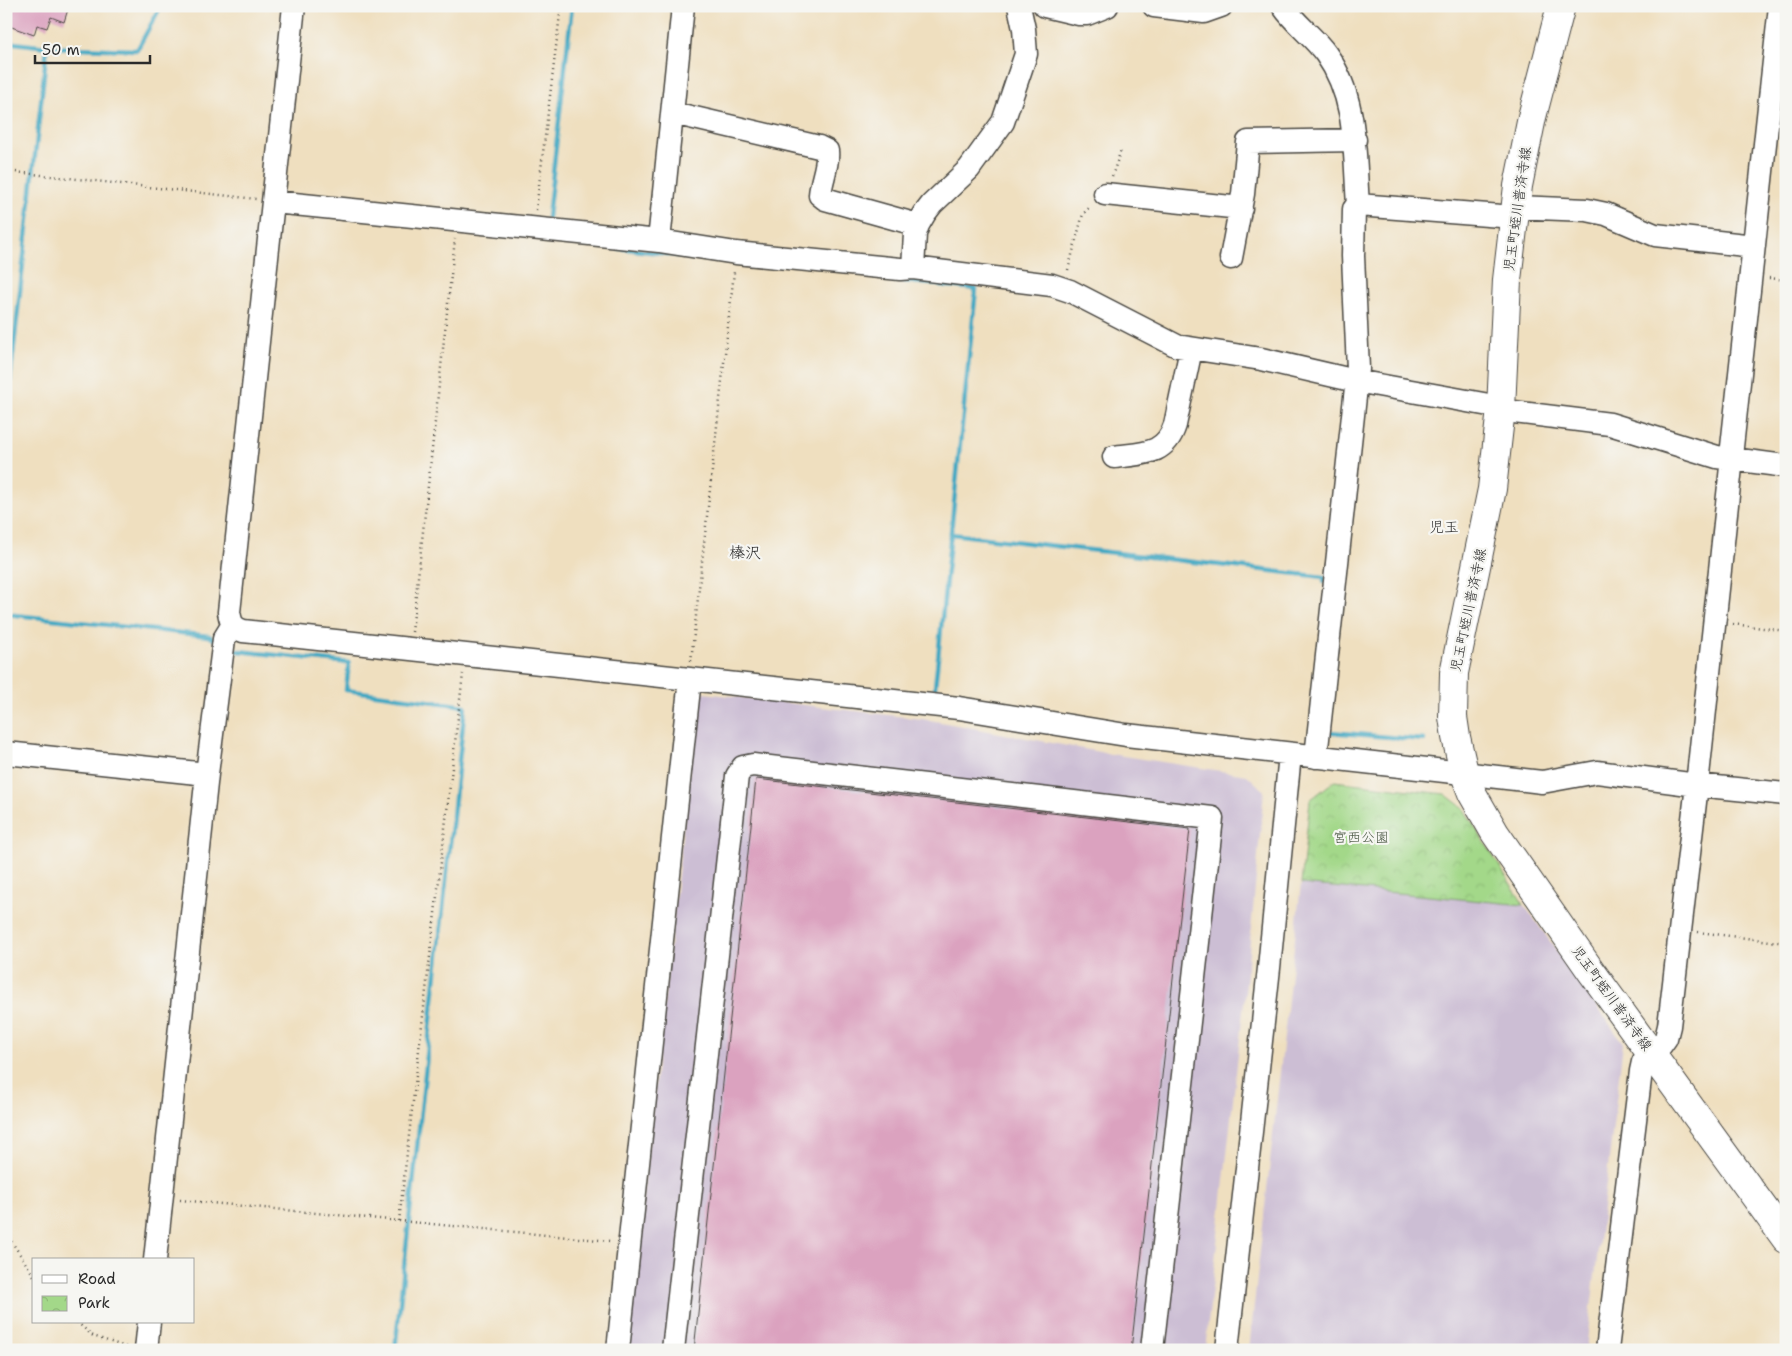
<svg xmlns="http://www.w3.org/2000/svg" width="1792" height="1356" viewBox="0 0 1792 1356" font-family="'Shantell Sans','Klee One',sans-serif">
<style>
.industrial{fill:#ccbed4}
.park{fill:url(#park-crowns);stroke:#67825a}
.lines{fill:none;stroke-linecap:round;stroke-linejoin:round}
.stream{stroke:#42a8c2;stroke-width:4.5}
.building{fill:#dba2bf}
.minor-casing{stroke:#484641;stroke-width:25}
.major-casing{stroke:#484641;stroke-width:30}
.path{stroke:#484641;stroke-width:2.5;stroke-dasharray:1 4;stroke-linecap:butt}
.minor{stroke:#fff;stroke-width:22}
.major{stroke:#fff;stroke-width:28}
.labels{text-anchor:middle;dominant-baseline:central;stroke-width:4.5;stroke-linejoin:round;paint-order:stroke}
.street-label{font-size:14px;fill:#2b2b2b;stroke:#f6f6f2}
.park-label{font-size:14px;fill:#495642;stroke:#f6f6f2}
.neighbourhood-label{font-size:15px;fill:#2b2b2b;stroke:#f6f6f2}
.quarter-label{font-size:16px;fill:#2b2b2b;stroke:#f6f6f2}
</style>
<defs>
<pattern id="park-crowns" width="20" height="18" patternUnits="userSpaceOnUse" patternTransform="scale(1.25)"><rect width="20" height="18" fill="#a3d889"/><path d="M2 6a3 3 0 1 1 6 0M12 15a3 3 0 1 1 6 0" fill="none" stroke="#8cba76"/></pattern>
</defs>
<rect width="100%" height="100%" fill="#f6f6f2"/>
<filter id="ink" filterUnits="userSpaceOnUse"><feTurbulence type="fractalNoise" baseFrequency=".02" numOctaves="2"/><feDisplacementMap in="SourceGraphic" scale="10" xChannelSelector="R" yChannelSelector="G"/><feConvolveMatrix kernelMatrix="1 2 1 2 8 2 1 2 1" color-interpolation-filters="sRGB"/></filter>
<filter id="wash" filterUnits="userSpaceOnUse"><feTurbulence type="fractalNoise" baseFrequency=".0096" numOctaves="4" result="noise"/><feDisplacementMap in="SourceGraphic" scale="20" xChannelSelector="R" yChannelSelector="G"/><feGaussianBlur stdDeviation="1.12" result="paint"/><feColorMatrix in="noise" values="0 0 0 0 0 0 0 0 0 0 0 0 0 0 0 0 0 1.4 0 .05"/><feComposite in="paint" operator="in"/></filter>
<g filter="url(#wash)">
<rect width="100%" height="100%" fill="#efdfbf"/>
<path class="industrial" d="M704,693L930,720L1110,754L1247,775L1264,791L1246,984L1205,1350H626L697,701Z
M1301,884L1524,905L1623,1043L1586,1350H1249Z"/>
<path class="park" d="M1334,781L1445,794L1463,808L1524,905L1301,884L1310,800Z"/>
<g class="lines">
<path class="stream" d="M6,42L47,47L137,50L161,6
M548,217L572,6
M602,246L684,256
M895,280L976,289L935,687
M6,418L47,47
M951,534L1324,577V582
M6,614L209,636L217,641
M230,650L349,663L346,690L465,706L395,1350
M1330,732L1424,740"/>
</g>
<g id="blocks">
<path class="building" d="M6,6H69L64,22L51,17L47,28L37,25L34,35L6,25Z
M756,779L1190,829L1131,1350H694Z"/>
</g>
</g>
<g filter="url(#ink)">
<use href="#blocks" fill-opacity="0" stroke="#484641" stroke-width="1"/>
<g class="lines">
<g class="minor-casing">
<path id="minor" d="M294,6L229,612C231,623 232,627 243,631L959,708L1126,735L1542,782L1597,772L1697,785L1786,794
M1045,6L1079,14H1087L1107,6
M1154,6L1204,12L1221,6
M1283,6C1295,24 1314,37 1326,54C1358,99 1354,153 1358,205L1354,209L1353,256L1358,369L1316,757
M673,113L819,147L827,151C829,165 821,180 820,195L825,199L918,225
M1105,194L1241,208
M274,202L659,241L736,253L900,269L913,268L1052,285L1070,291L1177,346L1261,359L1356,381L1489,405L1514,412L1610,424L1717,457L1786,466
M1358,205L1514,217
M1515,207L1587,210L1606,214L1655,235L1754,246
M659,241L683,6
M1231,258L1243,194L1248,142L1355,140
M913,268L915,234L918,225L925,213L932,204L969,169L1003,122L1026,54L1024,29L1019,6
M1114,457C1142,453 1165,456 1175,425L1191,349
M6,753L207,774
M155,1260L207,774L224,639L232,626
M146,1350L149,1322
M618,1350L690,679
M673,1350L737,776L743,767L753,765L1212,818L1152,1350
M1227,1350L1269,968L1290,754
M1607,1350L1641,1071L1643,1062L1648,1054L1661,1045L1666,1038L1669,1026L1697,785L1731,467L1732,447L1780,6"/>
</g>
<g class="major-casing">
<path id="major" d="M1561,6L1532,117L1518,186L1507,280L1501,409L1492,489L1454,673L1453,717L1456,737L1464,772L1472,793L1495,833L1591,971L1786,1239"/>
</g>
<path class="path" d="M6,171L256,199
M1112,176L1121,150
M536,210L561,6
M1068,270L1083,214L1091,206
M1769,278L1786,280
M1733,624L1786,631
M412,632L455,239
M691,661L734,272
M1698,932L1786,943
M180,1200L610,1241
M399,1221L463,674
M6,1233L34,1276
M77,1322L93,1336L129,1348"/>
<use href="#minor" class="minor"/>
<use href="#major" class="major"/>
</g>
</g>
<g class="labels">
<g class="street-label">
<text transform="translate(1517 209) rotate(-82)">児玉町蛭川普済寺線</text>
<text transform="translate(1468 610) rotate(-78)">児玉町蛭川普済寺線</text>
<text transform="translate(1612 998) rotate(54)">児玉町蛭川普済寺線</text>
</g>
<g class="park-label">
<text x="1361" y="837">宮西公園</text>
</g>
<g class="neighbourhood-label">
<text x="1444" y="527">児玉</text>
</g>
<g class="quarter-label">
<text x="745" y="552">榛沢</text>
</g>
</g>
<rect width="1792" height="1356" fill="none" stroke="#f6f6f2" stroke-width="25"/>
<rect x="32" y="1258" width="162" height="65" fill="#f6f6f2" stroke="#a5a5a2"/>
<rect x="42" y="1275" width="25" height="8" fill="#ffffff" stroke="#a5a5a2"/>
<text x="78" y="1284" font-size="15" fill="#2b2b2b">Road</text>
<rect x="42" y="1296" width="25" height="15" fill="url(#park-crowns)" stroke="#a5a5a2"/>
<text x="78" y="1308" font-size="15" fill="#2b2b2b">Park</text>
<path d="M35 55v8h115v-8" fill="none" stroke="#2b2b2b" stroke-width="2.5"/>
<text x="42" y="55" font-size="15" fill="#2b2b2b" stroke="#f6f6f2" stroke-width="4" paint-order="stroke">50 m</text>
</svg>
